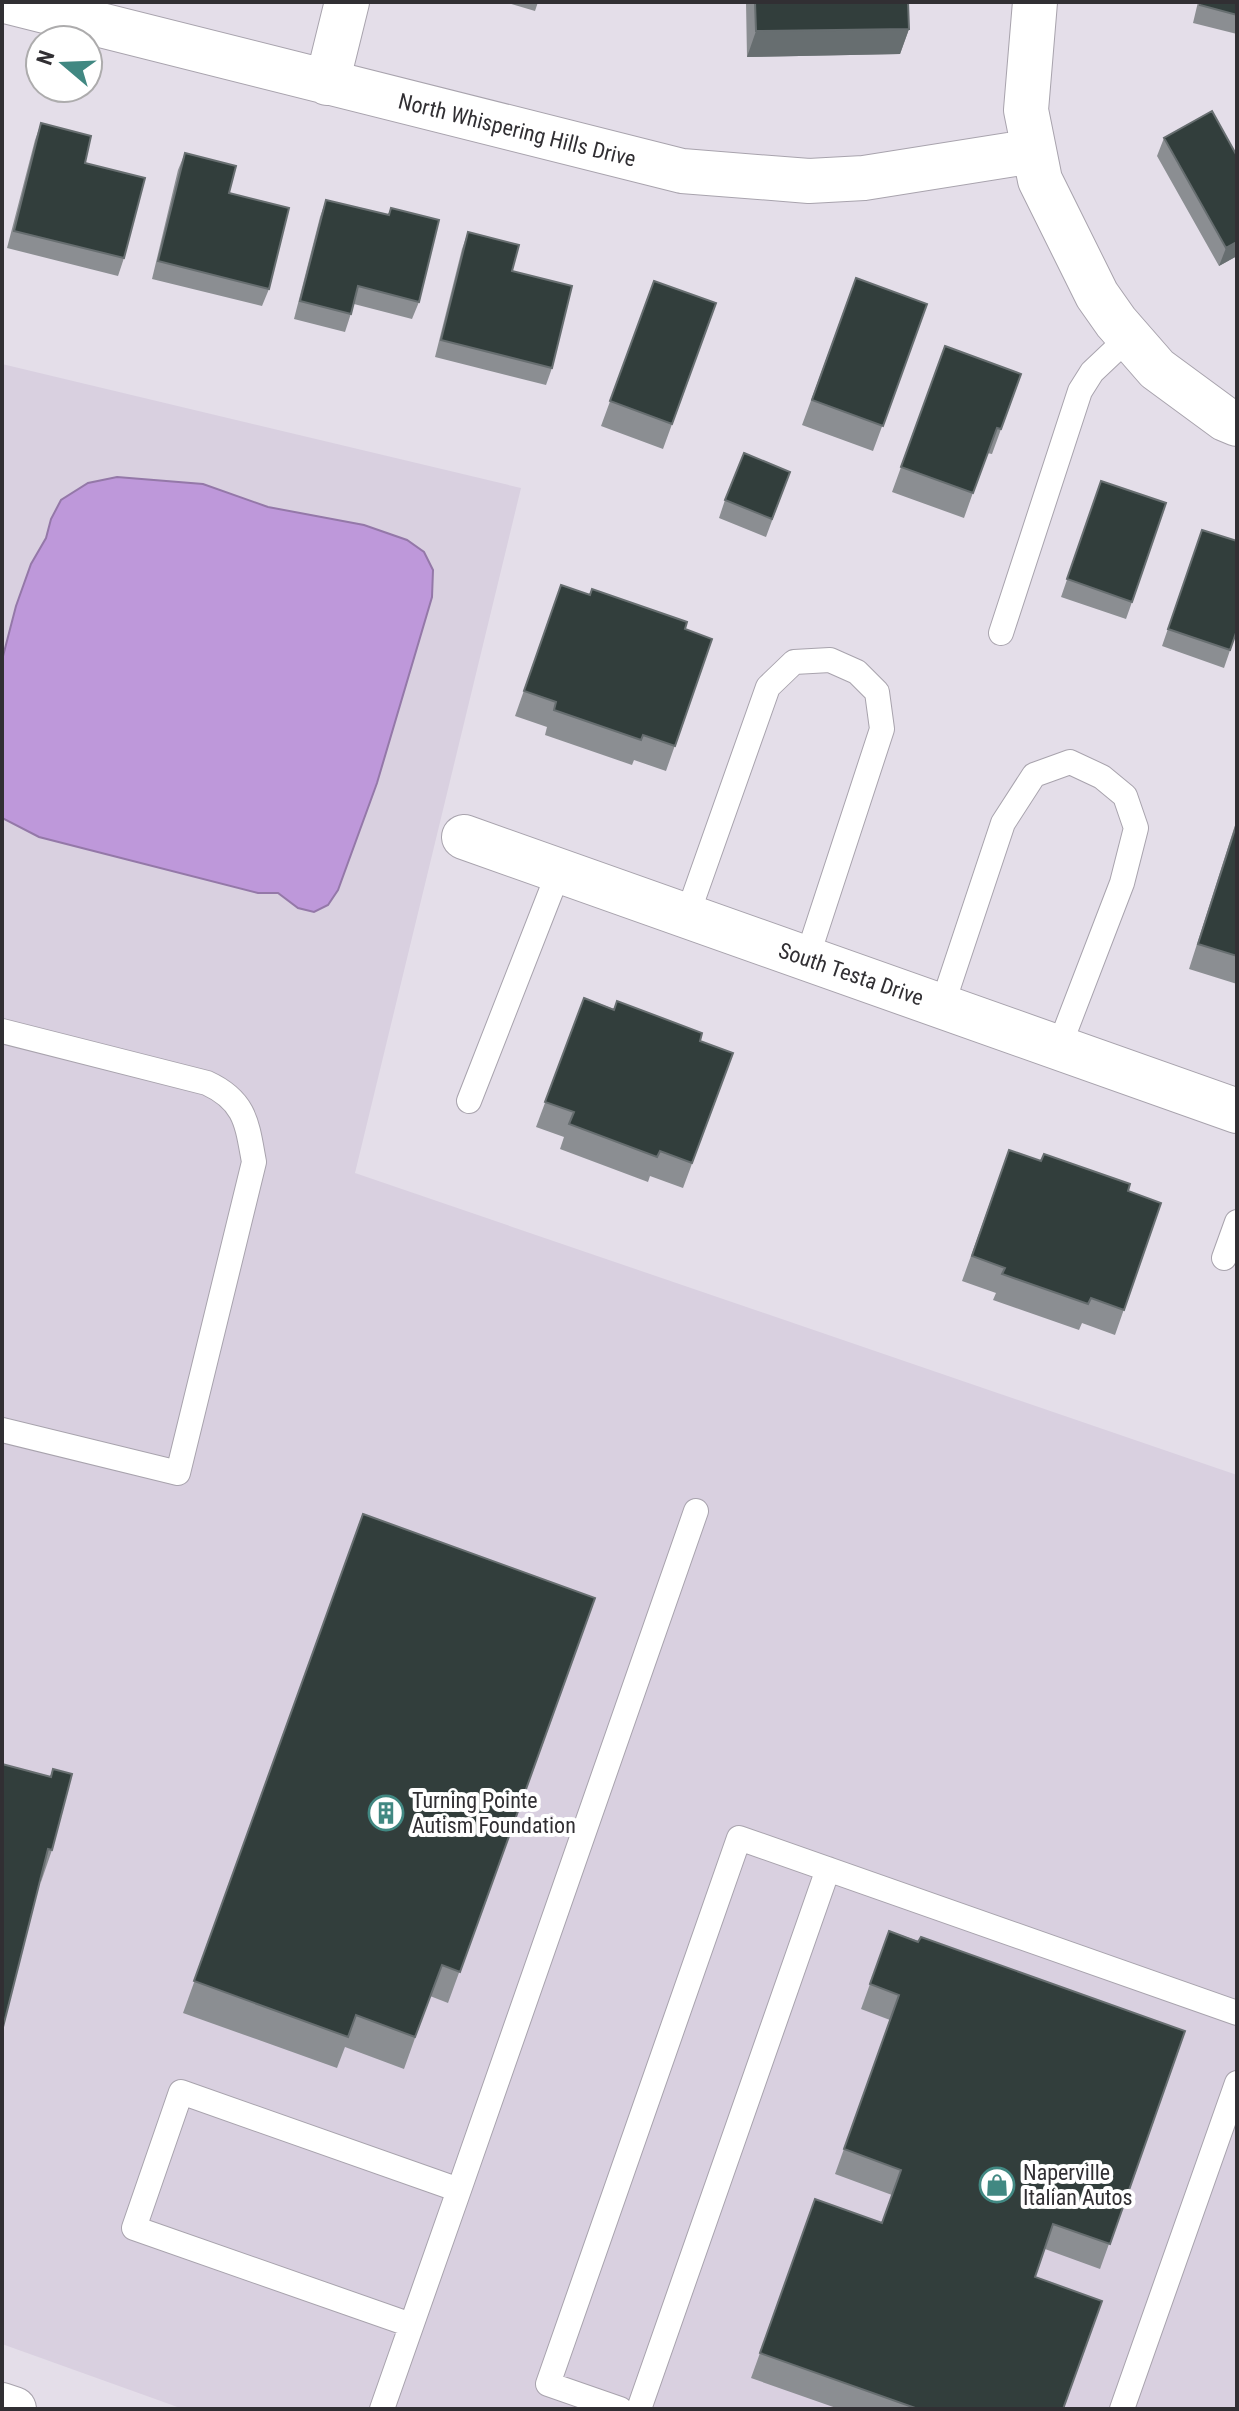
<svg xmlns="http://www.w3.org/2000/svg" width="1239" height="2411" viewBox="0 0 1239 2411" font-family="'Roboto Condensed',sans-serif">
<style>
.built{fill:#d9d0e0}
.water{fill:#be98da;stroke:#9478a8;stroke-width:2}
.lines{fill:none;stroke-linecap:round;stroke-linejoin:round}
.lane-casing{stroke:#a8a3ad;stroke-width:26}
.street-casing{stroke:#a8a3ad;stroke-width:46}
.primary-casing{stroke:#a8a3ad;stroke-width:46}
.lane{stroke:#fff;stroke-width:24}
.street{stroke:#fff;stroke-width:44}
.primary{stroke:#fff;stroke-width:44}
.wall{fill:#8b8e92}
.shaded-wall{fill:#676e70}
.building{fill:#323e3c;stroke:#676e70;stroke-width:2}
.labels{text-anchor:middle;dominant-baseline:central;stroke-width:8;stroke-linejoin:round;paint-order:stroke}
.street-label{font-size:22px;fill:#312f33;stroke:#fff}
.poi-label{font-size:22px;fill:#312f33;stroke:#fff;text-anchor:start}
</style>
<rect width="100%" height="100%" fill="#e4dee9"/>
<path class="built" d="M2,364L521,488L355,1173L1237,1475V2409H183L2,2344Z"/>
<path class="water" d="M117,477L203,484L268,507L364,525L407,540L424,552L433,570L432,597L377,783L338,890L328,905L314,912L298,908L278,893H258L39,837L2,818V660L16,606L31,564L46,538L51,519L61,500L88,483Z"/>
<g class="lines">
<g class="lane-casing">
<path id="lane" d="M1001,633L1080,391L1092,372L1129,337
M687,916L768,687L794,662L830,660L857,672L877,692L882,729L807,958
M942,1006L1003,823L1034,775L1070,762L1102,777L1125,796L1136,828L1122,883L1059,1047
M2,1031L207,1083C246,1101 247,1124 254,1162L178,1473L2,1430
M469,1101L559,871
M1224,1258L1237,1222
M459,2190L696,1511
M382,2409L459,2190L181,2092L134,2228L411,2325
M620,2409L548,2384L739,1838L1237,2013
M639,2409L828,1869
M1122,2409L1237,2083"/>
</g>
<g class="street-casing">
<path id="street" d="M9,2L682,171L809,181L864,178L1034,151
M1035,2L1026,110L1040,180L1097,295L1116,322L1157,369L1225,419L1237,424
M327,83L347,2
M464,837L1237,1111"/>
</g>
<g class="primary-casing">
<path id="primary" d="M2,2405L14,2409"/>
</g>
<use href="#lane" class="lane"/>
<use href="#street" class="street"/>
<use href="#primary" class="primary"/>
</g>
<path class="wall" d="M505,2H538L535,11Z
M746,2H908L909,29L900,54L747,57Z
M1198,2H1237V34L1193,23Z
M41,123L85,163L124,258L118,276L7,248L35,140Z
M1164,138L1237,156V256L1219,266L1157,156Z
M185,153L269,289L262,306L152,279L178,170Z
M326,200L388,215L391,208L419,302L412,319L354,304L345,332L294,319L320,217Z
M468,232L512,271L552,368L546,385L435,357L462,249Z
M856,278L927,304L873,451L802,425Z
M654,281L716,303L663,449L601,426Z
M945,346L1021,374L992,454L987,453L964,518L892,492Z
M790,472L766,537L719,518L725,500Z
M1101,481L1132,602L1126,619L1061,597Z
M1202,530L1237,630L1224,668L1162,646Z
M561,585L712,639L666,771L634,760L632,765L545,735L547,727L515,716Z
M1237,819V984L1189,969Z
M584,998L733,1053L683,1188L650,1176L648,1182L560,1149L564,1137L536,1127Z
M1009,1150L1161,1203L1115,1335L1082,1323L1079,1330L993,1300L996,1293L962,1281Z
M363,1514L595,1598L448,2003L430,1996L404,2069L345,2047L337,2068L183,2013Z
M53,1769L52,1850L41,1882L50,1777Z
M889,1931L1185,2031L1100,2269L1045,2249L1035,2277L1063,2409H839L751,2378L815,2199L882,2223L892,2195L835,2174L890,2020L861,2009Z"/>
<path class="shaded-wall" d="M909,29L900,54L747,57L756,31Z
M1237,242V256L1219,266L1226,248Z"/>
<path class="building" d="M755,2H908L909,29L756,31Z
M1201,2H1237V15L1200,5Z
M1212,111L1237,156V242L1226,248L1164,138Z
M41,123L91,136L85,163L145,178L124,258L14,231Z
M185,153L236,166L229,193L289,208L269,289L158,261Z
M326,200L389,215L391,208L439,220L419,302L358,286L351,314L300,301Z
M468,232L519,245L512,271L572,286L552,368L441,340Z
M856,278L927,304L883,426L812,400Z
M654,281L716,303L672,424L610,401Z
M945,346L1021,374L1001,429L997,428L973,493L901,467Z
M744,453L790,472L772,519L725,500Z
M1101,481L1166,503L1132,602L1067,579Z
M1202,530L1237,541V630L1230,650L1168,629Z
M561,585L590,595L592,589L687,622L685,629L712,639L675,746L643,735L641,740L554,710L556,702L524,691Z
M1237,823V956L1198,944Z
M584,998L614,1010L617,1001L702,1033L700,1041L733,1053L692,1163L660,1151L657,1157L569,1124L574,1112L545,1102Z
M1009,1150L1041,1161L1044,1154L1130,1184L1128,1191L1161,1203L1124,1310L1091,1298L1088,1304L1002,1274L1005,1268L972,1256Z
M363,1514L595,1598L460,1972L442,1965L415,2037L356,2015L348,2037L194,1981Z
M2,1764L51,1777L53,1769L72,1774L52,1850L48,1849L2,2031Z
M889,1931L918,1942L921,1937L1185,2031L1110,2244L1053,2224L1035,2277L1102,2301L1063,2409H918L760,2353L815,2199L882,2223L901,2170L844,2149L899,1995L870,1984Z"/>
<defs>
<g id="building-ring" transform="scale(1.8)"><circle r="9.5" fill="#fff" stroke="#418882" stroke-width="1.5"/><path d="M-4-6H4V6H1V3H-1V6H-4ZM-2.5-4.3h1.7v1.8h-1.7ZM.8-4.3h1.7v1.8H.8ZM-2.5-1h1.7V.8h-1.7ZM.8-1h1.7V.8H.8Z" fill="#418882"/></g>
<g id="shop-ring" transform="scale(1.8)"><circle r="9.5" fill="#fff" stroke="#418882" stroke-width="1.5"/><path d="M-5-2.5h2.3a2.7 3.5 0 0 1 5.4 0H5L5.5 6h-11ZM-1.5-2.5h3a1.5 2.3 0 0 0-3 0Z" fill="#418882"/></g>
</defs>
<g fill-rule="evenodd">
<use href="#building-ring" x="386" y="1813"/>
<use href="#shop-ring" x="997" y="2185"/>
</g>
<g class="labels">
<g class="street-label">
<text transform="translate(517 130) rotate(14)">North Whispering Hills Drive</text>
<text transform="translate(851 974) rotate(19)">South Testa Drive</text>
</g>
<g class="poi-label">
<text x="412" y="1800">Turning Pointe<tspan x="412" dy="25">Autism Foundation</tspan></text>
<text x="1023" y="2172">Naperville<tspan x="1023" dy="25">Italian Autos</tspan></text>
</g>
</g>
<rect width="1239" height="2411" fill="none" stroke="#312f33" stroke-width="8"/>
<g transform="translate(64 64) rotate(289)"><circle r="38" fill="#ffffff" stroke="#adacad" stroke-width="2"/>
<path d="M0-6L14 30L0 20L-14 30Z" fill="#418882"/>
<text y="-12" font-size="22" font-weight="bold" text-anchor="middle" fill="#312f33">N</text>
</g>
</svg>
